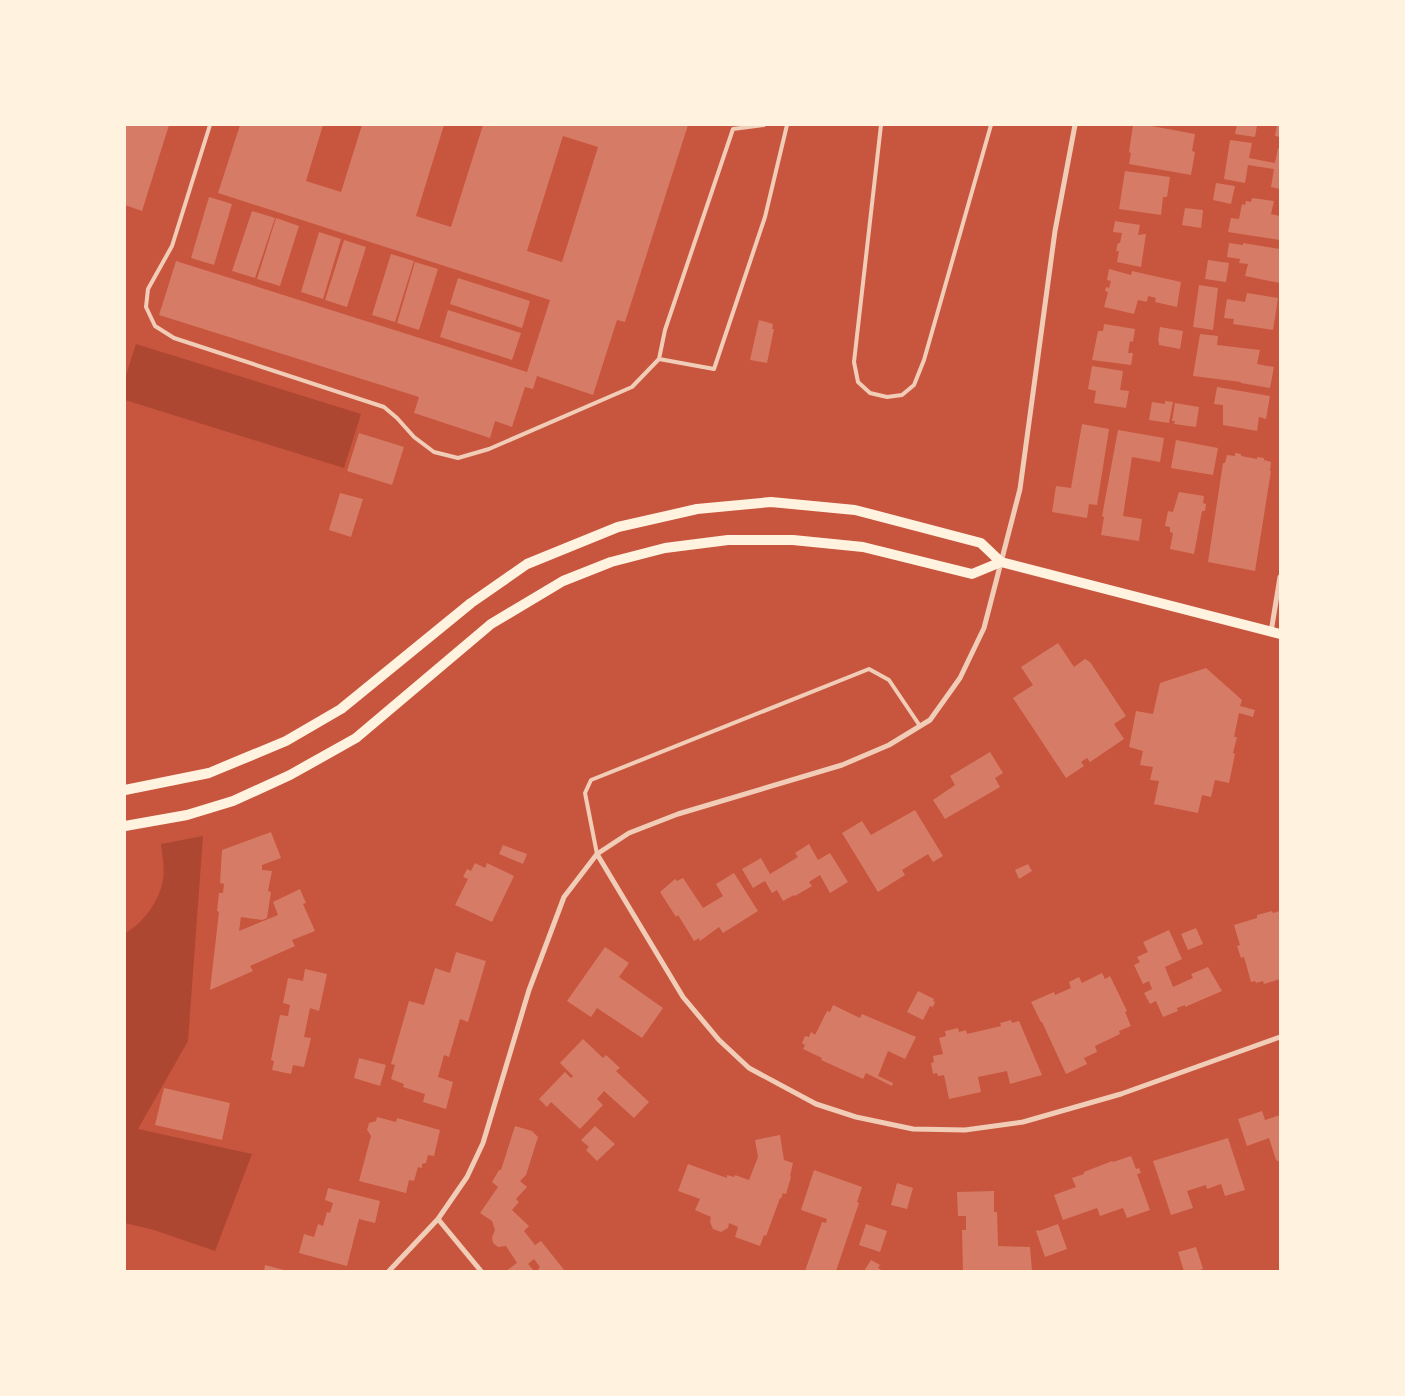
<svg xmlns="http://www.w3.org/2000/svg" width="1405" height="1396" viewBox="0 0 1405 1396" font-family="'Source Sans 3',sans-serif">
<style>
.green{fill:#ae4732}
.building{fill:#d67c66;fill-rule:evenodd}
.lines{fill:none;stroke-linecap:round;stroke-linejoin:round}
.service{stroke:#f1ccb7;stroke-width:4}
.minor{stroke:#f1ccb7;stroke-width:5}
.secondary{stroke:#fff3e0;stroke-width:10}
</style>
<rect width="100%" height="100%" fill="#c8553d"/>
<path class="green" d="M136,344L361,414L344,468L125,400V378Z
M203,836L188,1041L138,1129L252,1154L215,1251L154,1230L125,1223V933C144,923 159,901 163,880C165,869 162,855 161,844Z"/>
<path class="building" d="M125,125H169L142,211L125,205Z
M240,125H323L306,181L341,192L362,125H444L416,216L451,227L483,125H688L625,322L617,320L593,395L537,376L533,389L525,387L512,427L495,421L490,438L414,413L419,397L159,315L176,261L527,372L550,300L218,193ZM563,136L598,147L562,262L527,251Z
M1133,125H1146L1195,134L1192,151L1195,152L1191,175L1129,164L1131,153L1129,152Z
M1237,125H1257L1255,137L1235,134Z
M1277,125H1280V137L1275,136Z
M1230,140L1252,143L1249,158L1275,163L1278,148H1280V189L1271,187L1274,169L1248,165L1245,183L1224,179Z
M1125,171L1170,177L1167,197H1163L1161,215L1119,209Z
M1216,183L1235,186L1231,204L1213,200Z
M209,197L232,204L214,265L191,258Z
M1252,198L1274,201L1271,214L1280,216V240L1228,232L1231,218L1239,219L1242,204L1245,205L1246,201L1251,202Z
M1185,208L1203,210L1201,228L1182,225Z
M252,211L275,218L255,278L232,271Z
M276,218L299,226L280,286L257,279Z
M1115,221L1140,225L1138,235L1146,234L1141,267L1117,262L1119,251H1116L1118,243H1120L1122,233L1113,232Z
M319,232L341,239L323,299L301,292Z
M344,240L366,247L347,307L325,300Z
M1229,243L1243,245V243L1280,249V283L1245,276L1248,264L1239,263L1240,259L1227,257Z
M391,254L414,261L395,322L372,315Z
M1208,260L1229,263L1226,282L1205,279Z
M415,262L438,269L419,330L397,323Z
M1109,269L1131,275L1132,271L1181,282L1177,307L1155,302L1156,298L1148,296L1147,302L1138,300L1134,314L1104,307L1108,292L1105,291L1106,287L1109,288L1111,281L1107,280Z
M458,278L530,301L522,328L450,304Z
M1199,285L1218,288L1213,330L1193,327Z
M1247,293L1278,298L1273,330L1233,324L1234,319L1224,318L1227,299L1245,302Z
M448,310L521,333L512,360L440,337Z
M759,320L773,324L772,329H774L767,363L750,360Z
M1104,324L1135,329L1133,342L1130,341L1128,353H1133L1131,365L1092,360L1098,331H1103Z
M1160,327L1183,331L1180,349L1159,345V342L1158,341Z
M1200,334L1218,336L1217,345L1260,350L1257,364L1274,367L1270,388L1241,383V382L1193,376Z
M1092,366L1123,371L1120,390L1129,391L1126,408L1094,403L1096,391L1088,389Z
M1217,387L1270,396L1266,419L1259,417L1257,431L1223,425V405L1214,404Z
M1165,401L1173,402L1169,423L1149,420L1152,402L1165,404Z
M1175,403L1199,407L1196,427L1174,424L1175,421H1172Z
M1082,424L1109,429L1097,505L1089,504L1087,518L1052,512L1056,486L1071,488Z
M1118,430L1164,438L1160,462L1132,457L1123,516L1142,519L1139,541L1101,535L1104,517L1102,516Z
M359,433L404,447L392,485L347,471Z
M1176,440L1218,448L1213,475L1171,468Z
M1235,453L1241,454V456L1257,459V457L1264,458V460L1271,462L1270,471H1271L1255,571L1208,562L1223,463H1225L1227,455L1235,456Z
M1179,492L1204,496L1203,503L1206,504L1205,511H1202L1194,554L1170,549L1173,533L1170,532V527L1165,526L1168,511L1173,512Z
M340,493L363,499L351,537L329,530Z
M1058,643L1074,667L1085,659L1090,662L1126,716L1114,724L1124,739L1090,762L1087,758L1081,762L1084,766L1066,778L1013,698L1033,685L1021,667Z
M1206,668L1242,700L1240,706L1255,710L1253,717L1239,713L1234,737H1237L1233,753L1235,754L1229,783L1215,780L1211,797L1202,795L1198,813L1154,804L1159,781L1150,780L1153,767L1140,765L1143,751L1129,747L1136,711L1153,714L1160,683Z
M990,752L1003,773L995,778L1000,787L945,819L933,800L955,785L950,776Z
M915,810L943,856L933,862L928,854L902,870L905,875L878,892L842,833L862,821L871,835Z
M271,832L281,858L262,865V870L272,871L268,891L271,892L267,918L262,920L241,917L239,931L278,915L273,902L300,889L306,903L303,904L315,931L292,940L295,946L250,966L253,971L210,990L219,912L217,911L219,893H223L224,884L220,883L222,850Z
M809,844L818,860L830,853L848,882L830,893L820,875L809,882L812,886L795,896L794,895L783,901L777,890L772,893L765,881L753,888L742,869L761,858L770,874L798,857L795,853Z
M503,845L527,854L523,864L499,854Z
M475,863L485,868L487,863L514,876L492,922L455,905L468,879L463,877L467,869L471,871Z
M1028,864L1032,871L1019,879L1015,870Z
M734,873L758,911L723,933L719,927L700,941L699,938L694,941L678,915L676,917L660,892L675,879L677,881L683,878L703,908L723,896L716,884Z
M1272,911L1273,913L1280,911V979L1264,984L1263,981L1256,983L1255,981L1251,982L1244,957L1241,958L1237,946L1240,945L1234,925L1257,918V915Z
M1196,928L1203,944L1188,950L1181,934Z
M1169,930L1182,959L1165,967L1173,987L1193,978L1191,974L1208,967L1222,991L1185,1007V1005L1177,1008L1178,1011L1163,1017L1156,1001L1150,1004L1144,993L1152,989L1149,981L1143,984L1134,965L1140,962L1137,957L1148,952L1143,942Z
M605,947L629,963L619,977L663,1008L642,1038L597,1008L591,1017L567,1001Z
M456,952L486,961L468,1022L460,1019L449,1057L444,1055L438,1077L453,1082L446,1109L423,1102L425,1094L403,1087L404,1084L391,1079L395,1065L391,1064L409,1001L424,1005L435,968L450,973Z
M305,969L327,974L319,1011L310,1008L304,1037L311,1038L304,1067L293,1065L291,1074L272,1070L274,1061L271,1060L280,1015L288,1016L290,1005L283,1003L288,978L303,981Z
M1102,973L1105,979L1110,976L1127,1011L1125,1012L1131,1026L1119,1031L1120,1034L1095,1046L1097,1052L1084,1058L1087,1064L1066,1074L1042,1022H1041L1031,1002L1054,992L1055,995L1071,988L1069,982L1079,977L1082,983Z
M918,991L934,999L933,1001L935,1002L933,1007L930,1006L923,1020L907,1012Z
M833,1005L860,1018L862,1014L916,1037L905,1059L888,1051L878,1076L893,1083L892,1086L866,1073L863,1079L821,1060L822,1058L803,1049L805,1045L802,1043L805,1036L809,1037L811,1032L815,1035L827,1011L830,1012Z
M1011,1020L1012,1023L1019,1021L1042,1075L1010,1084L1007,1071L978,1077L981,1092L949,1099L944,1075L938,1076L937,1073L933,1074L931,1063L934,1062L933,1056L943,1054L939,1038L946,1036L945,1031L958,1028L959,1032L966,1030L967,1034L1001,1026L1000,1023Z
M583,1039L603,1058L606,1055L620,1068L616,1071L649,1102L634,1118L604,1091L597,1099L603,1105L580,1129L551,1102L547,1107L539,1099L565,1072L571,1078L573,1076L560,1063Z
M359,1058L386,1065L380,1086L354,1078Z
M164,1088L230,1103L222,1140L155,1125Z
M1262,1111L1265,1120L1280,1115V1162L1276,1160L1269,1138L1247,1146L1238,1119Z
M377,1117L396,1122L397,1118L440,1130L434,1156L428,1155L426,1163L422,1164V1168L418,1167L414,1181L409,1180L406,1193L359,1181L371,1136L367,1130L369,1123L376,1121Z
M515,1126L532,1131L538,1137L526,1175L520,1181L527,1187L516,1199L519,1202L512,1210L529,1226L524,1231L535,1245L541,1241L565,1271H540L538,1269L540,1267L534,1259L528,1264L534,1271H506L517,1263L506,1246L498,1247L493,1243L492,1237L495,1230L492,1221L480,1213L498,1187L492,1182L499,1170H501Z
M595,1126L615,1144L597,1161L586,1150L589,1147L581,1140Z
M780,1135L784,1160L793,1163L790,1176L791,1177L786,1194L783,1193L781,1199L780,1198L766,1236L764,1235L760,1246L735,1237L738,1227L729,1223L728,1228L721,1232L713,1229L710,1222L711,1217L695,1210L700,1199L678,1191L688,1164L727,1178V1175L734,1177L735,1175L749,1180L758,1157L755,1140Z
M1228,1138L1245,1190L1225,1196L1221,1184L1207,1189L1206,1185L1187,1191L1193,1208L1171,1215L1153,1161Z
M1131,1156L1136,1169L1139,1168L1141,1173L1137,1174L1150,1210L1127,1218L1123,1208L1100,1216L1097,1208L1063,1220L1054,1195L1076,1187L1072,1178L1084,1174V1172L1112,1161L1113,1162Z
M814,1170L862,1187L857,1202L859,1203L836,1271H805L822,1222L826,1223L827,1219L801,1210Z
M897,1183L913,1188L907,1209L891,1205Z
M328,1188L380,1201L375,1223L359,1219L347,1266L299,1253L304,1234L314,1237L318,1224L323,1226L327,1212L330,1213L333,1203L325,1200Z
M994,1191V1212H997L998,1246L1030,1247L1032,1271H963L962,1230H966V1216H958L957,1192Z
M866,1224L887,1231L880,1252L859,1245Z
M1058,1224L1067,1249L1045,1257L1036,1231L1039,1230V1231Z
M1196,1247L1203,1269L1197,1271H1184L1178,1252Z
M871,1260L880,1265L878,1268L883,1271H864Z
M265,1265L284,1270V1271H264Z"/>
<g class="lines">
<path class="service" d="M210,125L172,246L148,289L146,307L155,326L174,338L384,407L397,418L414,437L434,452L458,458L489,449L632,387L659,359
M764,125L733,129L665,330L659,359L714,369L765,217L787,125
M881,125L854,362L858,382L870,393L887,397L902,395L914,385L924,360L991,125
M597,854L585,793L591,780L869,669L889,680L920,726"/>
<path class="minor" d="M1271,632L1280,577
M597,854L683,997L719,1040L749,1068L816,1104L856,1117L913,1129L965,1130L1023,1122L1121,1094L1280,1037
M438,1219L481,1271
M389,1271L438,1219L467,1177L483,1143L529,990L564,897L597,854L629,833L678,814L842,765L889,745L930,720L960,678L984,628L1020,489L1055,231L1075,125"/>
<path class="secondary" d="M125,790L209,773L286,741L341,709L471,603L527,564L618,527L697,509L771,502L855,510L981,543L1001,562L1280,634
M125,826L187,815L233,801L290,775L356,738L491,624L563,581L611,562L665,548L728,540H793L863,547L972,574L1001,562"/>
</g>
<rect width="1405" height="1396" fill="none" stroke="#fff3e0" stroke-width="252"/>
</svg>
